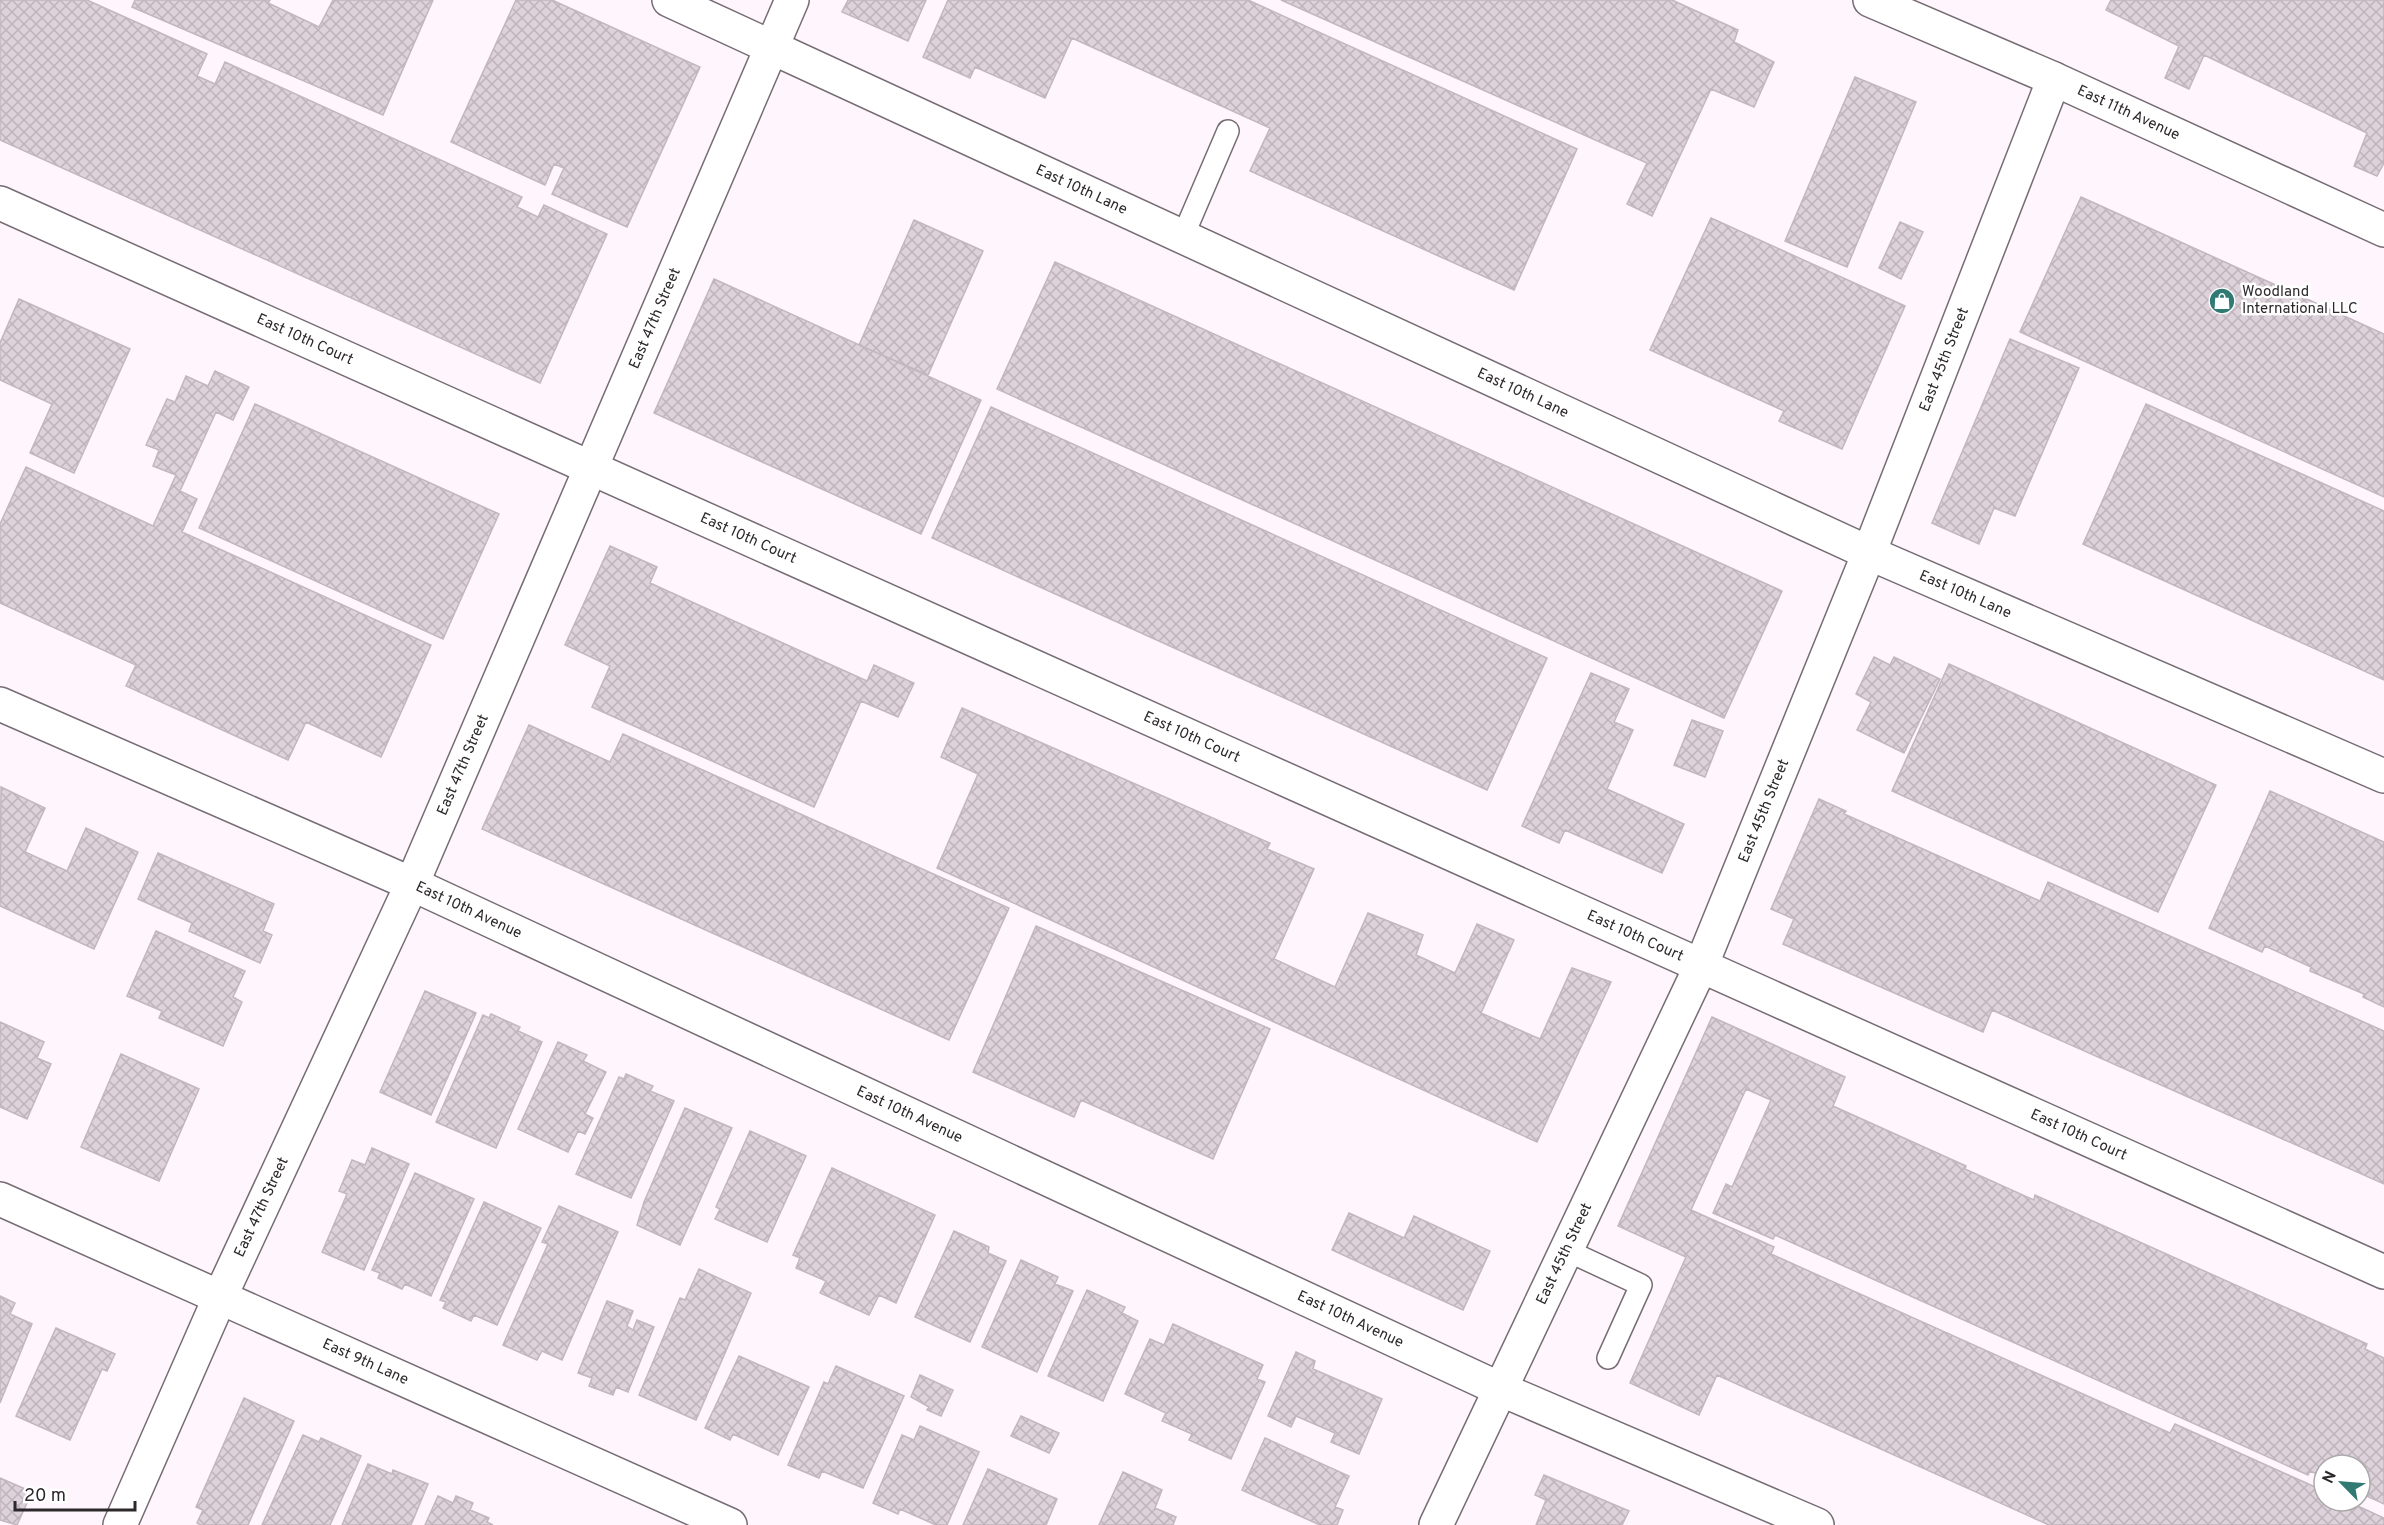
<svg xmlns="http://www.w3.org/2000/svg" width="2384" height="1525" viewBox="0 0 2384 1525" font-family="Overpass,sans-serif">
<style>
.building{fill:url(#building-cross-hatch);stroke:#c2b6bf;stroke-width:1.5}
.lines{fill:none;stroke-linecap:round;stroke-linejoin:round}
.lane-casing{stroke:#766c74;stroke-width:24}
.street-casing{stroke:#766c74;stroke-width:36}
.secondary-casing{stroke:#766c74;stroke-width:36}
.lane{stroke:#fff;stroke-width:21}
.street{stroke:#fff;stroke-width:33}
.secondary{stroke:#fff;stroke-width:33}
.labels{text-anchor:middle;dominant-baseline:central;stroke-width:5;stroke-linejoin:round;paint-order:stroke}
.street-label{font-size:15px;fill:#2c282b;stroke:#fff}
.poi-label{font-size:15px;fill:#2c282b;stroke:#fff;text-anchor:start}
</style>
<defs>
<pattern id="building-cross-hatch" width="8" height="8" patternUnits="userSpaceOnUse" patternTransform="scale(1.5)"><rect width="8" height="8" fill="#ddd1da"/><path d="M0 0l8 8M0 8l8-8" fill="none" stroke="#beb3bb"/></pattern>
</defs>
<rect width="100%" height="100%" fill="#fef6fc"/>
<path class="building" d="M0,0H87L207,54L197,76L215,84L225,62L522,197L517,207L538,217L544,205L607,234L540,383L0,140Z
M135,0H270L268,3L319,27L333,0H433L383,115L132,7Z
M516,0H552L700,67L627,227L552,194L564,168L554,164L545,185L451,142Z
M848,0H926L908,41L842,12Z
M948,0H1248L1577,149L1514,290L1250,171L1270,128L1072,38L1045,98L975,67L970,78L923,57Z
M1281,0H1672L1738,30L1734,42L1774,62L1754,107L1711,89L1652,216L1627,204L1647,163Z
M2111,0H2384V163L2377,176L2354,166L2367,133L2204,55L2189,89L2165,78L2179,46L2106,10Z
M1855,77L1916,102L1847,267L1785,241Z
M2081,197L2384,334V497L2020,332Z
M1711,218L1905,306L1842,449L1779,421L1784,411L1650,350Z
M914,220L983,251L928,375L859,345Z
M1900,222L1923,232L1901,279L1879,268Z
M1055,262L1782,591L1724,718L997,389Z
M714,279L981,400L921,534L654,413Z
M19,299L130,349L74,473L30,453L52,404L0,380V343Z
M2010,339L2079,368L2015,516L1994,508L1979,544L1932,523Z
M215,371L249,387L233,420L216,412L180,491L197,499L182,532L431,645L381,757L306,722L288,760L126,686L136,665L0,603V524L26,467L153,526L176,475L153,466L159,450L146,445L167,399L175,402L186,376L208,386Z
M255,404L499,514L443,639L199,528Z
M2146,404L2384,511V680L2083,544Z
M991,407L1547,658L1487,790L932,538Z
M610,546L657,567L650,583L867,681L874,665L914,683L898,717L861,701L814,807L592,707L610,666L565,645Z
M1874,657L1890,665L1894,657L1940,679L1904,753L1857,730L1871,702L1856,694Z
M1949,664L2216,785L2158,912L1892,791Z
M1591,673L1629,689L1614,722L1633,730L1607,789L1684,824L1662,873L1565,830L1559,843L1522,826Z
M962,708L1270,843L1267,849L1314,869L1274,959L1335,987L1368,913L1423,935L1416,955L1455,973L1477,924L1514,940L1481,1013L1540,1039L1572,968L1611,982L1537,1142L937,868L978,774L941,757Z
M1692,720L1723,731L1705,777L1674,765Z
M529,725L610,762L623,734L1009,908L949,1040L482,829Z
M1,787L45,808L25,852L67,871L86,828L138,852L94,949L0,906Z
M2270,791L2384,842V1007L2363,997L2364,994L2310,971L2311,967L2265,946L2262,952L2209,928Z
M1819,799L1846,811L1844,814L2040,901L2048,882L2384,1031V1184L1992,1010L1983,1032L1783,944L1794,919L1771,909Z
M158,853L274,904L263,931L272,935L260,963L189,931L192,923L138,899Z
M1036,926L1270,1029L1213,1159L1081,1100L1074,1117L973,1072Z
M156,931L245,971L233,997L242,1002L223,1046L159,1018L162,1011L127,996Z
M425,991L476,1013L431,1115L380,1092Z
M491,1014L520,1027L518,1031L542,1042L496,1148L436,1122L483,1015L489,1018Z
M1712,1017L1845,1077L1833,1106L1966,1166L1965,1169L2034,1200L2035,1195L2367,1344L2365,1349L2384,1358V1504L2360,1493V1465H2324V1477L2310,1471L2308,1475L1775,1235L1773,1239L1713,1213L1726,1184L1732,1187L1771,1100L1746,1089L1691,1210L1774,1247L1771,1254L2170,1433L2175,1424L2324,1491V1501H2347L2384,1518V1525H2049L1717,1375L1699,1415L1630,1383L1686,1257L1618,1226Z
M0,1022L44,1042L37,1058L51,1064L27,1119L0,1107Z
M558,1042L587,1055L583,1061L606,1072L585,1114L593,1118L585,1134L578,1131L568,1152L518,1129Z
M121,1054L199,1089L159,1181L81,1147Z
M626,1074L653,1086L650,1091L674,1101L631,1198L576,1174L619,1077L624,1079Z
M685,1108L732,1128L680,1245L637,1225L644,1202Z
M750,1131L806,1156L767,1242L715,1219L720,1209L716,1207Z
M372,1148L409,1164L364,1270L322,1252L347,1194L339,1191L352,1160L365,1165Z
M832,1168L935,1215L896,1303L879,1295L869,1315L820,1293L826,1281L796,1268L800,1258L793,1255Z
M415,1173L474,1199L431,1296L405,1284L402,1289L378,1278L380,1273L372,1270Z
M484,1202L541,1228L497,1325L474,1315L471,1321L443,1308L446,1302L440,1300Z
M559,1206L618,1232L562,1360L542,1351L537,1360L503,1345L548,1244L542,1242Z
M1349,1213L1404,1238L1414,1216L1490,1251L1463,1310L1332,1250Z
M954,1231L989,1247L988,1253L1006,1261L970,1342L915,1317Z
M1021,1260L1058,1277L1055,1284L1073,1291L1037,1372L982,1347Z
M699,1269L751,1293L696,1420L639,1395L680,1298L685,1300Z
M1087,1290L1125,1307L1122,1313L1138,1321L1103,1401L1048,1376Z
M0,1296L15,1303L10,1314L32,1324L0,1403Z
M607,1301L633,1311L627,1326L633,1330L637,1320L654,1327L628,1392L616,1387L613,1395L589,1386L592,1378L578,1373Z
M1173,1324L1263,1365L1257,1379L1265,1382L1231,1459L1189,1440L1192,1434L1162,1421L1166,1413L1125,1394L1150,1339L1164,1345Z
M56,1328L115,1354L107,1371L102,1369L70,1440L16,1416Z
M1296,1352L1315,1361L1313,1369L1382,1399L1359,1454L1331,1442L1335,1433L1296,1416L1291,1427L1268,1416Z
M739,1356L809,1387L778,1455L733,1434L730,1440L705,1428Z
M836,1366L904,1396L863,1488L822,1471L819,1478L788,1465L824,1382L828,1384Z
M920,1375L953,1390L941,1416L927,1410L929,1407L911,1397Z
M244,1398L294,1421L248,1525H201L197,1523L203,1510L196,1507Z
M1021,1416L1059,1433L1049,1453L1011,1436Z
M920,1426L979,1452L947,1525H936L900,1509L898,1514L873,1503L902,1435L914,1440Z
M303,1435L319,1442L321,1438L361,1456L330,1525H262Z
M1265,1438L1349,1476L1335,1507L1343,1510L1337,1525H1320L1242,1490Z
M368,1464L392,1474L393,1470L428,1484L411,1525H342Z
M988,1469L1057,1499L1046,1525H963Z
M1123,1472L1162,1490L1155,1508L1176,1517L1173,1525H1099Z
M1544,1475L1629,1511L1622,1525H1536L1546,1500L1535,1495Z
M0,1478L32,1492L17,1525L0,1520Z
M438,1496L453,1503L456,1496L473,1503L470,1510L489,1518L487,1522L493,1525H425Z"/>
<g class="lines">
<g class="lane-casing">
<path id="lane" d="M1183,236L1228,131
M1566,1250L1641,1285L1608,1358"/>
</g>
<g class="street-casing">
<g id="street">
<path id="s1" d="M669,0L1869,553L2384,776"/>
<path id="s2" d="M1870,0L2054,79L2384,230"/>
<path id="s3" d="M0,203L2384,1272"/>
<path id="s4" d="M0,1199L730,1525"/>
<path id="s5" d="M120,1525L220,1297L412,884L792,0"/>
<path id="s6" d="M1436,1525L1701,966L1869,553L2054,79"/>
</g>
</g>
<g class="secondary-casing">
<g id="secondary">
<path id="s7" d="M0,704L412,884L1500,1389L1817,1525"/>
</g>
</g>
<use href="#lane" class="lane"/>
<use href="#street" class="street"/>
<use href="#secondary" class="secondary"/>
</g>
<defs>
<g id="shop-disc" transform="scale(1.35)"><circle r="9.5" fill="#317973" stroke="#fff"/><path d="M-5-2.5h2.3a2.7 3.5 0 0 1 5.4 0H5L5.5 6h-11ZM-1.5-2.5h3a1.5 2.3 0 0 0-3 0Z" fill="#fff"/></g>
</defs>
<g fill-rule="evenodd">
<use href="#shop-disc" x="2222" y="301"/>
</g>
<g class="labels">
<g class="street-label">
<text stroke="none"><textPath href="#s2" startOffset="282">East 11th Avenue</textPath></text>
<text stroke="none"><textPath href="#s1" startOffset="454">East 10th Lane</textPath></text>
<text stroke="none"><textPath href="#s5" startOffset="1320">East 47th Street</textPath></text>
<text stroke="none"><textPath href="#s3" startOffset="334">East 10th Court</textPath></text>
<text stroke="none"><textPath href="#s6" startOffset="1272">East 45th Street</textPath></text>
<text stroke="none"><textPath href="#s1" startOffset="940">East 10th Lane</textPath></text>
<text stroke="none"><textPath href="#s3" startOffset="820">East 10th Court</textPath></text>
<text stroke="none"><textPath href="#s1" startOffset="1426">East 10th Lane</textPath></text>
<text stroke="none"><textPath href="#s3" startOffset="1306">East 10th Court</textPath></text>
<text stroke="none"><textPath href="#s5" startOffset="834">East 47th Street</textPath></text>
<text stroke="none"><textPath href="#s6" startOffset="786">East 45th Street</textPath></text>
<text stroke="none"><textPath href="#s7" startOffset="512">East 10th Avenue</textPath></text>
<text stroke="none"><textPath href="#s3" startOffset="1792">East 10th Court</textPath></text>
<text stroke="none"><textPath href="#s7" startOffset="998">East 10th Avenue</textPath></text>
<text stroke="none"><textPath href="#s3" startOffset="2278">East 10th Court</textPath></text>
<text stroke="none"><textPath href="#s5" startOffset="348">East 47th Street</textPath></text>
<text stroke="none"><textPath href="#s6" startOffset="300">East 45th Street</textPath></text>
<text stroke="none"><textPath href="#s7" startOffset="1484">East 10th Avenue</textPath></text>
<text stroke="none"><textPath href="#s4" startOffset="400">East 9th Lane</textPath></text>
</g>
<g class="poi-label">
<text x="2242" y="292">Woodland<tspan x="2242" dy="17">International LLC</tspan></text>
</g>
</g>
<g transform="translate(2342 1483) rotate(295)"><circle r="28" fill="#ffffff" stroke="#aba9aa" stroke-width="1.5"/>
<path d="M0-4.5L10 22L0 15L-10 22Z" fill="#317973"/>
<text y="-9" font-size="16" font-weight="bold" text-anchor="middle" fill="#2c282b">N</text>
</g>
<path d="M15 1501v9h120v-9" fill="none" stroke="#2c282b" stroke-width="3"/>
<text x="24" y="1501" font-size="18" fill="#2c282b" stroke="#ffffff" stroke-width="4.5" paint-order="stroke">20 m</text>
</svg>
